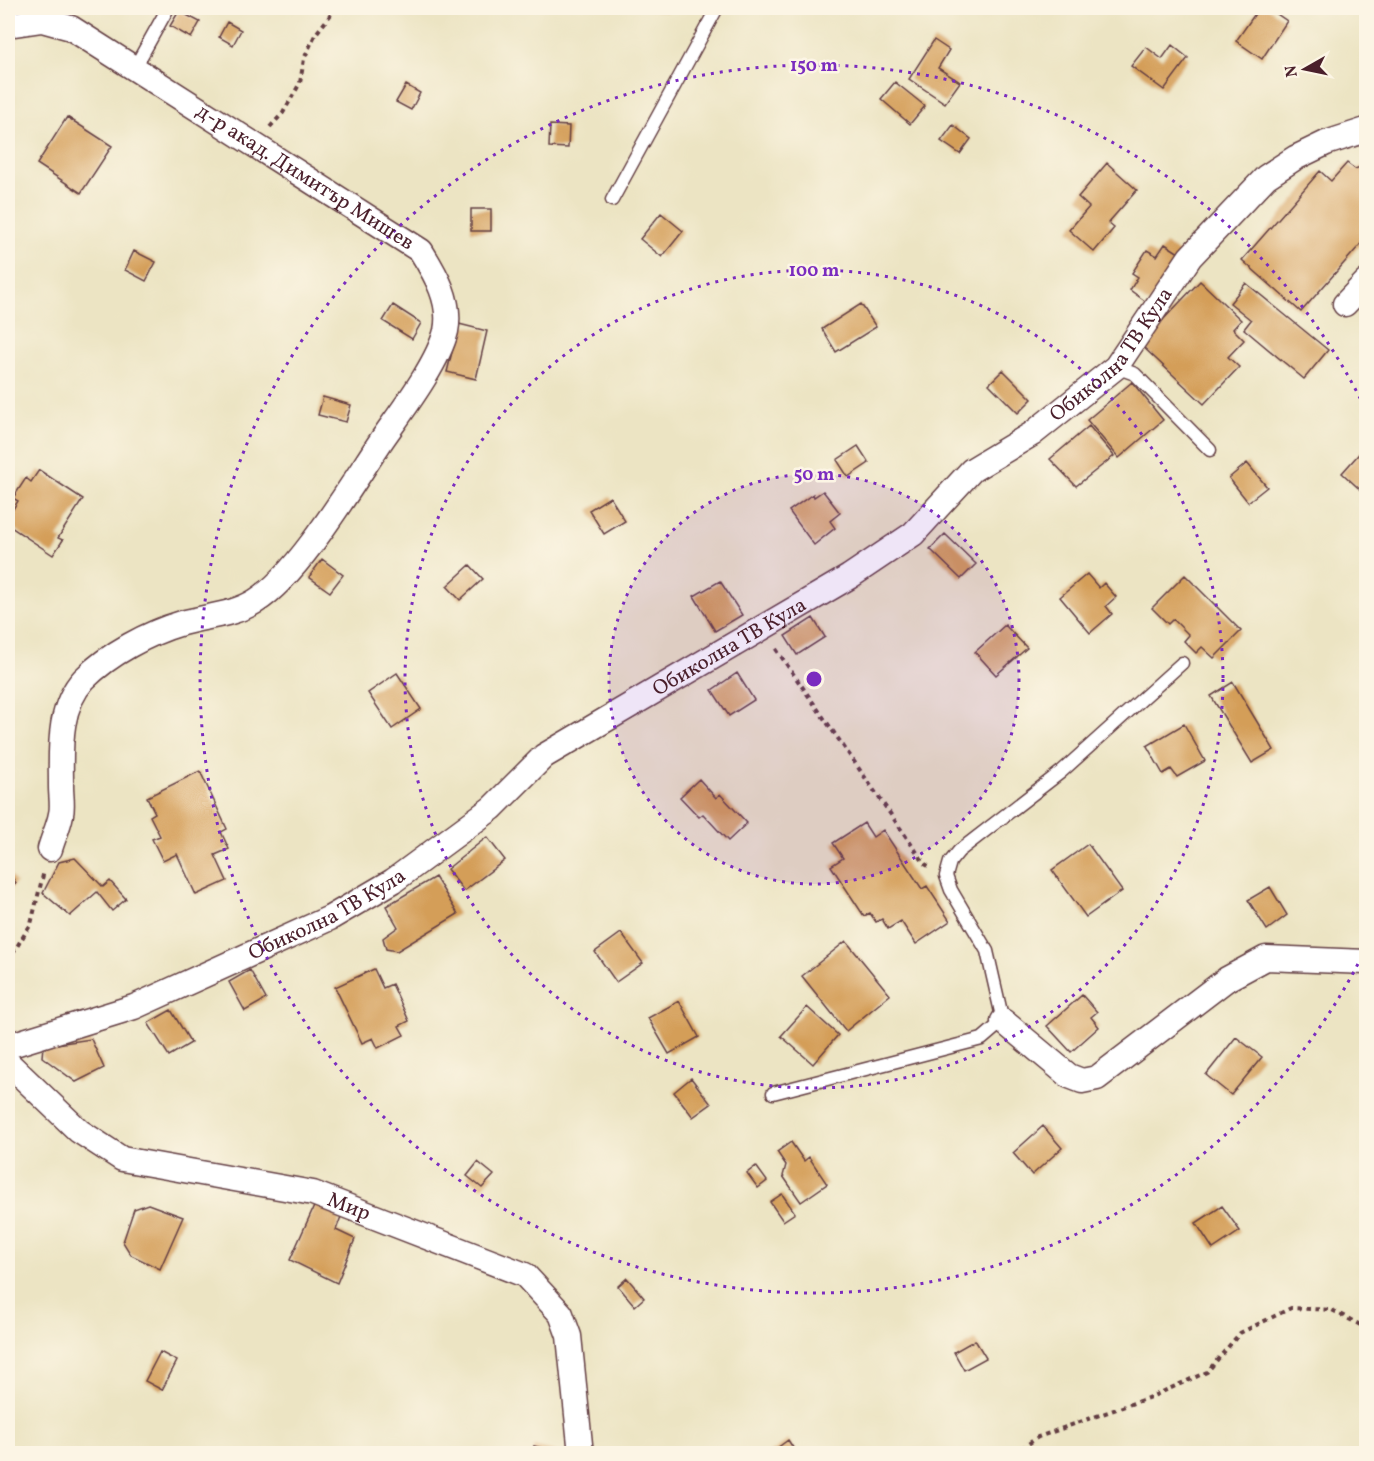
<svg xmlns="http://www.w3.org/2000/svg" width="1374" height="1461" viewBox="0 0 1374 1461" font-family="Vollkorn,serif">
<style>
.building{fill:#d49e58}
.lines{fill:none;stroke-linecap:round;stroke-linejoin:round}
.service-casing{stroke:#623d42;stroke-width:15}
.minor-casing{stroke:#623d42;stroke-width:27}
.path{stroke:#623d42;stroke-width:4;stroke-dasharray:4.5 4.5;stroke-linecap:butt}
.service{stroke:#fff;stroke-width:12}
.minor{stroke:#fff;stroke-width:24}
.ring{fill:none;stroke:#7b2cbf;stroke-width:3;stroke-dasharray:3 6}
.labels{text-anchor:middle;dominant-baseline:central;stroke-width:5;stroke-linejoin:round;paint-order:stroke}
.street-label{font-size:21px;fill:#4a1f2b;stroke:#fcf5e5}
.centre{fill:#7b2cbf;stroke:#fcf5e5;stroke-width:3}
.ring-label{font-size:18px;text-anchor:middle;font-weight:bold;fill:#7b2cbf;stroke:#fcf5e5;stroke-width:5;stroke-linejoin:round;paint-order:stroke}
</style>
<rect width="100%" height="100%" fill="#fcf5e5"/>
<filter id="ink" filterUnits="userSpaceOnUse"><feTurbulence type="fractalNoise" baseFrequency=".0167" numOctaves="2"/><feDisplacementMap in="SourceGraphic" scale="12" xChannelSelector="R" yChannelSelector="G"/><feConvolveMatrix kernelMatrix="1 2 1 2 8 2 1 2 1" color-interpolation-filters="sRGB"/></filter>
<filter id="wash" filterUnits="userSpaceOnUse"><feTurbulence type="fractalNoise" baseFrequency=".008" numOctaves="4" result="noise"/><feDisplacementMap in="SourceGraphic" scale="24" xChannelSelector="R" yChannelSelector="G"/><feGaussianBlur stdDeviation="1.35" result="paint"/><feColorMatrix in="noise" values="0 0 0 0 0 0 0 0 0 0 0 0 0 0 0 0 0 1.4 0 .05"/><feComposite in="paint" operator="in"/></filter>
<g filter="url(#wash)">
<rect width="100%" height="100%" fill="#ece4c3"/>
<g id="blocks">
<path class="building" d="M645,8H667L666,12Z
M1259,8H1268L1287,21L1262,59L1236,41Z
M179,11L200,22L191,38L170,26Z
M227,22L241,30L233,45L219,37Z
M934,40L949,50L938,68L960,82L945,103L909,79Z
M1172,45L1188,58L1164,90L1131,66L1146,47L1162,59Z
M895,82L925,106L910,124L881,99Z
M406,85L420,93L411,110L396,102Z
M67,117L112,146L81,193L37,164Z
M550,125L569,126L568,148L549,147Z
M953,125L971,139L960,154L941,141Z
M1107,163L1137,190L1108,223L1114,228L1094,252L1069,230L1089,207L1078,197Z
M1347,163L1355,169L1366,165V238L1301,312L1242,260L1320,171L1331,181Z
M471,209H491V231H471Z
M661,213L683,231L662,257L640,239Z
M1165,244L1182,255L1149,304L1130,290L1138,277L1132,273L1147,250L1157,256Z
M134,251L156,262L146,281L125,270Z
M1200,281L1241,320L1233,329L1244,340L1228,357L1239,367L1204,404L1140,344Z
M1246,283L1328,350L1304,379L1244,329L1251,320L1230,303Z
M861,304L876,327L836,352L822,329Z
M393,305L421,323L412,339L383,321Z
M459,324L487,331L476,379L447,372Z
M1003,370L1032,399L1018,413L989,384Z
M1132,382L1163,420L1119,458L1087,420Z
M323,397L351,405L346,422L318,415Z
M1089,426L1114,456L1076,486L1050,459Z
M858,446L869,463L848,477L837,460Z
M1366,446V495L1342,473Z
M1247,463L1267,487L1248,502L1229,478Z
M39,470L83,499L58,538L63,540L53,555L8,525V517L18,501L13,498L26,478L31,482Z
M823,491L840,513L830,521L835,528L814,545L789,511L813,494L814,497Z
M610,497L625,521L604,534L589,510Z
M945,534L976,564L961,579L930,549Z
M322,559L343,575L330,592L309,577Z
M470,565L483,579L460,600L447,586Z
M1087,574L1099,588L1104,583L1116,597L1106,606L1112,614L1090,633L1060,597Z
M1185,575L1241,631L1214,658L1202,647L1196,653L1184,641L1189,635L1173,619L1168,624L1152,608Z
M720,581L742,615L715,631L694,596Z
M813,618L825,637L797,655L785,636Z
M1005,625L1027,648L996,675L975,652Z
M397,673L421,709L392,729L368,693Z
M737,673L754,700L729,716L712,690Z
M1233,682L1274,750L1252,763L1211,696Z
M1184,724L1205,761L1177,777L1171,769L1163,774L1147,746Z
M200,771L227,829L221,832L229,849L215,855L227,881L196,895L177,854L163,861L152,839L160,836L150,816L155,813L147,797Z
M699,779L716,798L720,794L747,823L728,841L703,814L699,817L680,797Z
M864,823L873,837L883,830L922,889L927,886L950,921L916,944L901,921L888,929L882,919L876,922L870,913L864,916L831,866L843,858L833,843Z
M487,837L505,860L464,891L447,869Z
M1088,844L1122,891L1086,917L1052,870Z
M75,858L103,887L110,881L126,899L112,911L97,892L70,916L43,893L59,862Z
M8,872L16,883L8,891Z
M435,877L458,914L397,951L386,949L383,938L398,927L386,906Z
M1270,887L1287,915L1267,930L1248,900Z
M621,933L643,963L616,982L595,952Z
M846,941L890,995L846,1031L802,976Z
M374,969L383,988L392,984L409,1021L399,1026L404,1035L378,1048L373,1038L362,1043L335,987Z
M250,970L266,999L245,1011L229,982Z
M1082,995L1097,1012L1091,1017L1099,1027L1071,1052L1047,1026Z
M679,1001L699,1037L669,1054L648,1018Z
M807,1007L838,1035L813,1064L781,1036Z
M171,1010L191,1043L169,1056L148,1023Z
M1236,1037L1262,1057L1231,1095L1206,1075Z
M91,1039L104,1068L76,1082L42,1057L43,1046Z
M691,1078L711,1104L693,1117L674,1092Z
M1043,1126L1062,1148L1032,1175L1013,1153Z
M791,1142L804,1161L809,1157L827,1184L801,1202L783,1176L786,1165L777,1152Z
M478,1162L494,1175L482,1188L467,1176Z
M756,1166L767,1181L758,1188L747,1173Z
M782,1194L795,1213L783,1221L770,1202Z
M316,1202L342,1214L336,1230L355,1239L337,1283L290,1260Z
M148,1204L183,1217L160,1269L131,1255L123,1242L134,1209Z
M1222,1206L1240,1231L1213,1249L1196,1223Z
M627,1278L644,1298L635,1306L618,1286Z
M975,1340L986,1358L964,1370L954,1352Z
M160,1352L177,1361L162,1390L145,1381Z
M788,1440L797,1454H769Z
M534,1446L561,1453L560,1454H532Z"/>
</g>
</g>
<g filter="url(#ink)">
<use href="#blocks" fill-opacity="0" stroke="#623d42" stroke-width="1.5"/>
<g class="lines">
<g class="service-casing">
<path id="service" d="M134,69L168,8
M612,200L717,8
M1116,367L1135,374L1210,450
M773,1093L982,1039L1003,1021L987,951L951,890L946,876L950,862L959,851L1061,772L1182,663"/>
</g>
<g class="minor-casing">
<g id="minor">
<path id="s1" d="M8,25L42,20L71,28L421,251C436,275 452,302 446,331C438,364 401,412 381,441C352,484 299,574 256,601C234,615 206,616 182,623C148,633 109,654 84,679C57,708 61,751 61,787C61,796 63,806 61,814C59,826 53,838 50,849"/>
<path d="M1345,304L1366,282"/>
<path d="M1003,1021L1069,1076L1082,1081L1097,1078L1227,979L1266,958L1366,962"/>
<path id="s2" d="M8,1046L134,1007L330,918L393,881L492,808L544,756L849,577L913,534L972,470L1032,434L1116,367L1190,257L1266,177L1295,158L1326,143L1366,130"/>
<path id="s3" d="M8,1063L79,1131L122,1159L313,1193L525,1275L561,1314L569,1336L581,1454"/>
</g>
</g>
<path class="path" d="M270,127L283,113L300,83L304,59L315,35L336,8
M776,649L925,864L930,867
M8,961L31,924L44,871
M1014,1454L1038,1437L1153,1396L1207,1372L1240,1333L1291,1308L1332,1310L1366,1328"/>
<use href="#service" class="service"/>
<use href="#minor" class="minor"/>
</g>
</g>
<circle cx="814" cy="679" r="205" fill="#7b2cbf" fill-opacity=".12"/>
<g class="ring">
<circle cx="814" cy="679" r="205"/>
<circle cx="814" cy="679" r="409"/>
<path d="M1366 948A614 614 0 1 1 1366 410"/>
</g>
<g class="labels">
<g class="street-label">
<text stroke="none"><textPath href="#s1" startOffset="342">д-р акад. Димитър Мишев</textPath></text>
<text stroke="none"><textPath href="#s2" startOffset="1318">Обиколна ТВ Кула</textPath></text>
<text stroke="none"><textPath href="#s2" startOffset="832">Обиколна ТВ Кула</textPath></text>
<text stroke="none"><textPath href="#s2" startOffset="346">Обиколна ТВ Кула</textPath></text>
<text stroke="none"><textPath href="#s3" startOffset="382">Мир</textPath></text>
</g>
</g>
<circle cx="814" cy="679" r="9" class="centre"/>
<g class="ring-label">
<text x="814" y="71">150 m</text>
<text x="814" y="276">100 m</text>
<text x="814" y="480">50 m</text>
</g>
<rect width="1374" height="1461" fill="none" stroke="#fcf5e5" stroke-width="30"/>
<g transform="translate(1305 69) rotate(261)" stroke="#fcf5e5" stroke-width="4.5" paint-order="stroke">
<path d="M0-4.5L10 22L0 15L-10 22Z" fill="#4a1f2b"/>
<text y="-9" font-size="16" font-weight="bold" text-anchor="middle" fill="#4a1f2b">N</text>
</g>
</svg>
